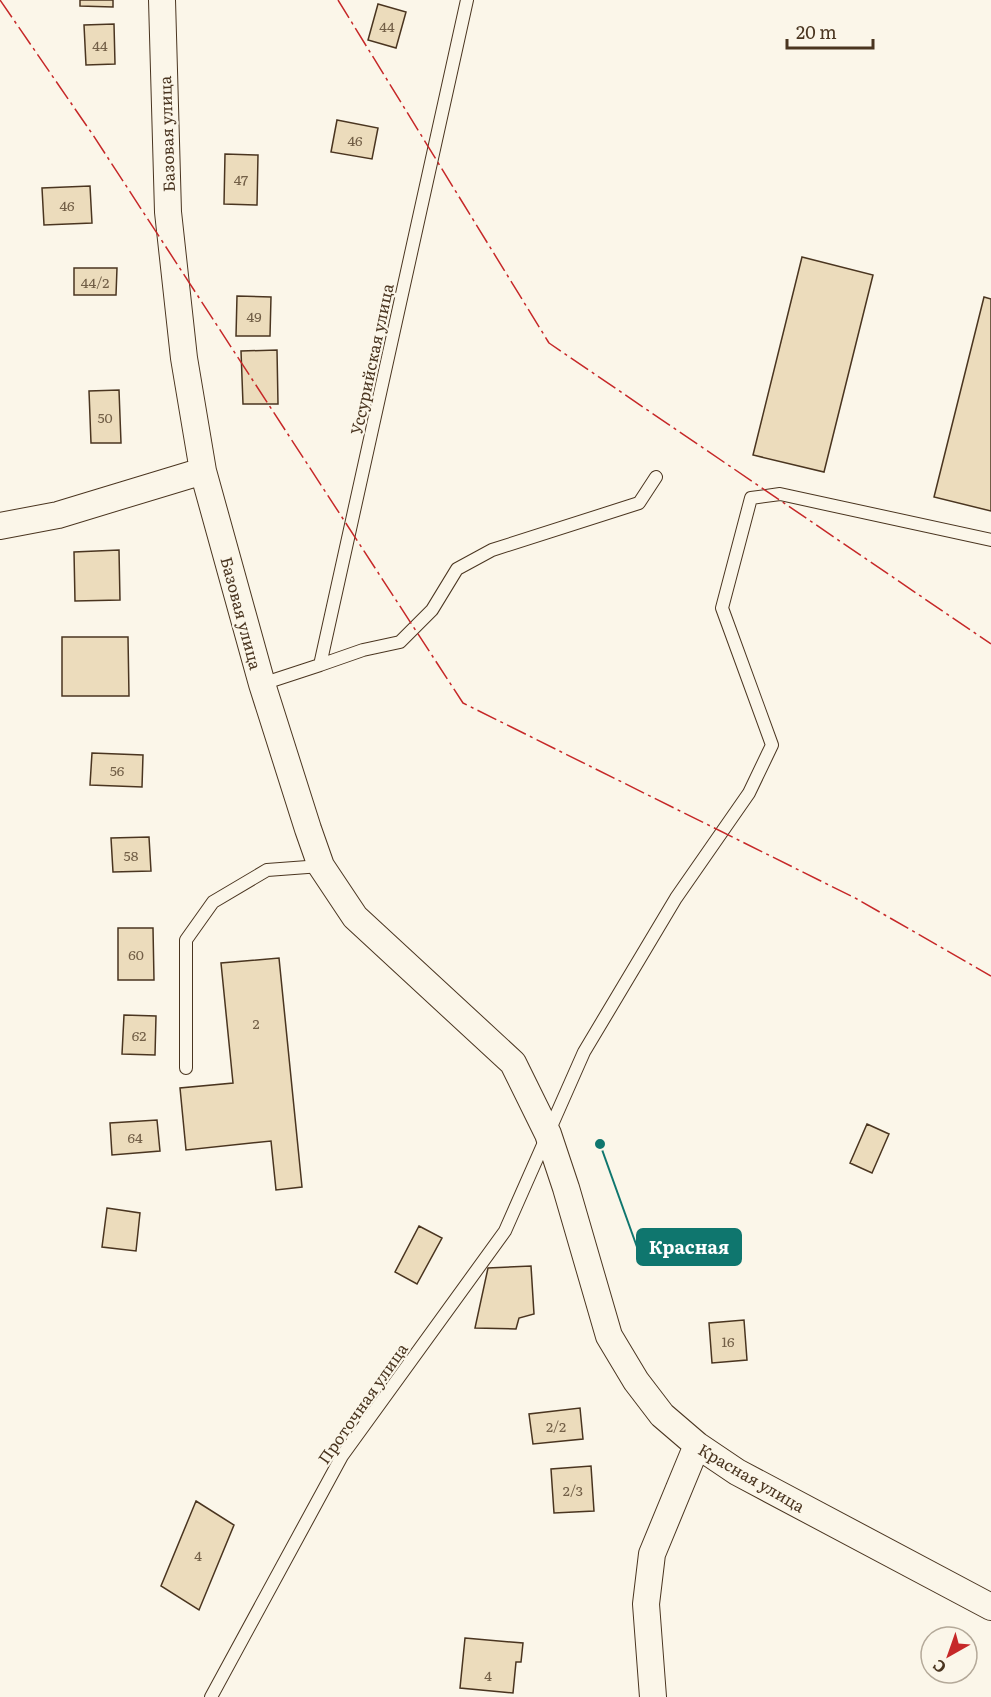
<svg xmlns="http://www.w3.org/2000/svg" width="991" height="1697" viewBox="0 0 991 1697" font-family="Literata,serif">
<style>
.building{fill:#ecdcbc;stroke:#4a3520;stroke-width:1.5}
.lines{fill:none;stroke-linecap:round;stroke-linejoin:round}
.service-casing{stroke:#4a3520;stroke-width:14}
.minor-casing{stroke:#4a3520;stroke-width:28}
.service{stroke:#fbf6e9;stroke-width:12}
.minor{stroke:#fbf6e9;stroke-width:26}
.power{stroke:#c62828;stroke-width:1.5;stroke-dasharray:21 4.5 3 4.5;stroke-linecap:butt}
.labels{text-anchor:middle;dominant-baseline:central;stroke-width:4.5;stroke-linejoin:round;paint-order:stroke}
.number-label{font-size:14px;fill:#725f47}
.street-label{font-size:16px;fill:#4a3520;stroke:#fbf6e9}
.leader{fill:none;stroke:#0f766e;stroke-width:2}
.callout-dot{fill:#0f766e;stroke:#fbf6e9;stroke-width:2}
.callout{fill:#0f766e;stroke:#0f766e;stroke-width:2}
.callout-label{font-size:18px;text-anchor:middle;font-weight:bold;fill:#fff}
</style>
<rect width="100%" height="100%" fill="#fbf6e9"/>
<path class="building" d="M80,0H113V7L80,6Z
M378,4L406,12L396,48L368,40Z
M114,24L115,64L86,65L84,25Z
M337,120L378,128L372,159L331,152Z
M225,154L258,155L257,205L224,204Z
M90,186L92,223L44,225L42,188Z
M802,257L873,275L824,472L753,455Z
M74,268H117L116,295H74Z
M237,296L271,297L270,336H236Z
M984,297L991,299V511L934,497Z
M277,350L278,404H243L241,351Z
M119,390L121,443H91L89,391Z
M119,550L120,600L75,601L74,552Z
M62,637H128L129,696H62Z
M92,753L143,755L142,787L90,785Z
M149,837L151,871L113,872L111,838Z
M118,928H153L154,980H118Z
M279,958L302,1187L276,1190L271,1141L186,1150L180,1088L233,1083L221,963Z
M124,1015L156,1016L155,1055L122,1054Z
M157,1120L160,1151L112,1155L110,1123Z
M867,1124L889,1134L872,1173L850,1163Z
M107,1208L140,1213L136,1251L102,1247Z
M419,1226L442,1238L417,1284L395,1272Z
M531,1266L534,1314L519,1318L516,1329L475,1328L488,1268Z
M744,1320L747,1360L712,1363L709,1323Z
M580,1408L583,1439L533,1444L529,1414Z
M591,1466L594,1511L554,1513L551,1469Z
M196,1501L234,1525L199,1610L161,1586Z
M465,1638L523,1643L521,1662H516L513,1693L460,1688Z"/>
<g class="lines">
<g class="service-casing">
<path id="service" d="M320,665L363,650L400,642L432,610L457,569L492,550L639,503L656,477
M262,684L320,665L467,0
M186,1068V940L213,902L267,870L321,866
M211,1697L342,1456L505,1231L584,1052L676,898L749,793L772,745L722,608L751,498L780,494L991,540"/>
</g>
<g class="minor-casing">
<path id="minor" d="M162,0L168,212L184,358L203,471L262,684L308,829L321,866L355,917L513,1063L548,1134L566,1188L609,1336L636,1381L662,1415L697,1445L737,1472L991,1607
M0,526L58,515L203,471
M653,1697L646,1604L652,1554L697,1445"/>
</g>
<use href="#service" class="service"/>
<use href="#minor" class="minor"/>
<path class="power" d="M0,0L93,135L463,703L857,899L991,976
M338,0L549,343L991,644"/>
</g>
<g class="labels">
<g class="number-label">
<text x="387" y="26">44</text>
<text x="100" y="45">44</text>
<text x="355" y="140">46</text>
<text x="241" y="179">47</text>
<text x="67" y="205">46</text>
<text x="95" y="282">44/2</text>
<text x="254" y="316">49</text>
<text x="105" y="417">50</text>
<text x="117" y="770">56</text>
<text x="131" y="855">58</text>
<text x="136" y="954">60</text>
<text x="256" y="1023">2</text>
<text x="139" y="1035">62</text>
<text x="135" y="1137">64</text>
<text x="728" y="1341">16</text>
<text x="556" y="1426">2/2</text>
<text x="573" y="1490">2/3</text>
<text x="198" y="1555">4</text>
<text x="488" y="1675">4</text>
</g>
<g class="street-label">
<text transform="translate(166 134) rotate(-92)">Базовая улица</text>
<text transform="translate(371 359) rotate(-78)">Уссурийская улица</text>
<text transform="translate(242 613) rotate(75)">Базовая улица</text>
<text transform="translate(362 1403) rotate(-55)">Проточная улица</text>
<text transform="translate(752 1477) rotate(30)">Красная улица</text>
</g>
</g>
<path class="leader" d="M600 1144L637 1247"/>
<circle class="callout-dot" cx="600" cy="1144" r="6"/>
<rect class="callout" x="637" y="1229" width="104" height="36" rx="6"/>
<g class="callout-label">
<text x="689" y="1254">Красная</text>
</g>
<g transform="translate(949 1655) rotate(220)"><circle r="28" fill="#fbf6e9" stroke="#b4a999" stroke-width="1.5"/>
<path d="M0-4.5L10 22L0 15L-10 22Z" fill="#c62828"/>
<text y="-9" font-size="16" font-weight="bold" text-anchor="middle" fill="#4a3520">С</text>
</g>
<path d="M787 39v9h86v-9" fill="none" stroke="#4a3520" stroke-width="3"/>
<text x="796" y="39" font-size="18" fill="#4a3520" stroke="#fbf6e9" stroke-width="4.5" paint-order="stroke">20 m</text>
</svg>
